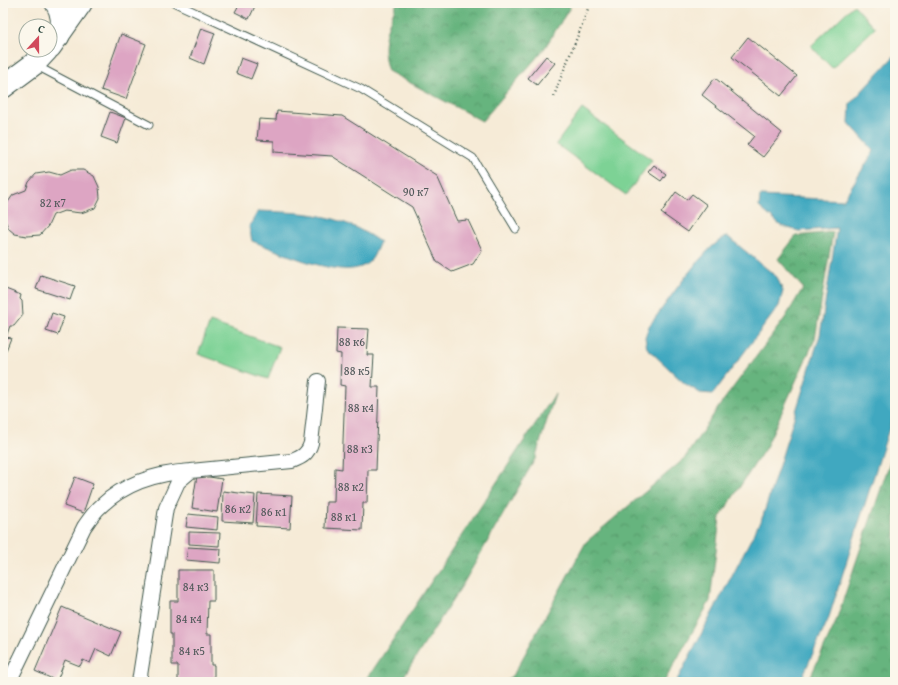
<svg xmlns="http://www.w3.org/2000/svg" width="898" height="685" viewBox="0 0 898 685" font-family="'Gentium Book Plus',serif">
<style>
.forest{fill:url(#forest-crowns);stroke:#427859}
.garden{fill:#7dd295;stroke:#4e8864}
.water{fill:#40a8c0;stroke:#30727a}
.building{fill:#dda5c3}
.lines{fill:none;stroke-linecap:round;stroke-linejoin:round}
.service-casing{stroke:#3f574c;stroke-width:9}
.minor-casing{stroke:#3f574c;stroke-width:16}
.secondary-casing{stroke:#3f574c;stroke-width:22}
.primary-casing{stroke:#3f574c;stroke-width:24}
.path{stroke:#3f574c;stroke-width:2.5;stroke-dasharray:1 3;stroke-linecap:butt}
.service{stroke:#fff;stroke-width:7}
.minor{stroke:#fff;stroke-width:14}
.secondary{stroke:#fff;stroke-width:20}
.primary{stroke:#fff;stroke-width:22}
.labels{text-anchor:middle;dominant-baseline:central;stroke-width:3;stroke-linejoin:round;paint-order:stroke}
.number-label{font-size:12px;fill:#4e5758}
</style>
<defs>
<pattern id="forest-crowns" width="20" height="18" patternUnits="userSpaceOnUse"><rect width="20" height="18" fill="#66b47e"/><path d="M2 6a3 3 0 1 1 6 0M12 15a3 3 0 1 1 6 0" fill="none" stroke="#539468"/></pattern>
</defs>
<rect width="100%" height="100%" fill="#fbf7ec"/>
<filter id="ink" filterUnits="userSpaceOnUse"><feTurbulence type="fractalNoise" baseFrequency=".025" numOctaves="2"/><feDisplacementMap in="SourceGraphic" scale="8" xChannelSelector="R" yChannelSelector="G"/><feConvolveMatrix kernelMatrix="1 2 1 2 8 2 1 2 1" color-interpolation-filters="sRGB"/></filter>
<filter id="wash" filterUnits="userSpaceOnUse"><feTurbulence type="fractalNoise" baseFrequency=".012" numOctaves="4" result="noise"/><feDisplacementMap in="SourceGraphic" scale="16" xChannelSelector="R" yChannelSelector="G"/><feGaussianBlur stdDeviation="0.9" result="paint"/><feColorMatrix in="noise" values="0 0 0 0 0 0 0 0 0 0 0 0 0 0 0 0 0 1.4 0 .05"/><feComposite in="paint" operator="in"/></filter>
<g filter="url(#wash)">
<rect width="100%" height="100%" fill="#f6ebd7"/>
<path class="forest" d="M397,3H571L569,9L544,49L482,121L388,71C379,44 387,28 397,3Z
M833,232L815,339L766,447L720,517L710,601L664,682H506L515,672L586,542L684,459L720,405L785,318L803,288L778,259L796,236Z
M555,394L535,459L463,584L404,676L403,682H365Z
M895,447V682H808L835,624Z"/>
<path class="garden" d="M854,5L875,28L832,68L811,46Z
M582,109L652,160L626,195L556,144Z
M210,322L280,347L268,379L198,354Z"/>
<path class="water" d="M895,55V410L828,620L800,682H676L763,516L820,335L837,228L799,231L781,226L759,207L760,196L843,200L874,151L849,123L850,104Z
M258,211C307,213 337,212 380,242C377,248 374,257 370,261C349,285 277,250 252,241L249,227Z
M727,236L777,277L783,291L779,306L713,394L700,393L684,383L647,348L645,337L649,326C666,304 704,246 727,236Z"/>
<g id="blocks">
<path class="building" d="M240,3H249L255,6L249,19L235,12Z
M201,28L215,33L204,64L190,58Z
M121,34L146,44L126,99L101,90Z
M748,37L797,76L781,96L732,57Z
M546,56L555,63L537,85L528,78Z
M241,58L257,64L251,79L236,73Z
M715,78L782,133L763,157L747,145L754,136L702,95Z
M277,111L342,116L437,176L457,221L468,220L482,250L473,264L452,272L437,262L412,207L332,156L274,152V141L257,140L259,119L276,120Z
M110,112L126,118L117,143L101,137Z
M654,165L666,174L661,181L648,172Z
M71,170H83L94,176L99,187L100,198L95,208L81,213L64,211L53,215L48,226L40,235L27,236L15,234L9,229L4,218L6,205L13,195L26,190L29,182L36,174L49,172L60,175Z
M676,192L687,200L692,194L707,205L688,232L661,213Z
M41,275L75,286L70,300L36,289Z
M3,288L21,295L20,299L22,301L23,315L14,326H10L6,337L11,338L5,353L3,352Z
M52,313L64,317L58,335L46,331Z
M337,328L369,329L367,355H374L372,387H379L376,470H368L367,503H363L362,530L325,528L326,502H334L335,468L342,469L345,386L340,385L341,354L336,353Z
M197,475L222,479L217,512L192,508Z
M75,477L93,484L83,513L64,506Z
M223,491L255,495L253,523L222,521Z
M258,494L292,496L290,528L256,526Z
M188,514L218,517L217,530L186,527Z
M189,532L220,533L219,546L189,544Z
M188,547L221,549L220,563L186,560Z
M178,570H214V601H208L207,634H211V665H214V682H178V665H172V634H170V601H178Z
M62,607L121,632L111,656L96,649L90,663L83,660L80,666L65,660L57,681L35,671Z"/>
</g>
</g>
<g filter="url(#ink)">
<use href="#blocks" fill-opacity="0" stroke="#3f574c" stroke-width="1"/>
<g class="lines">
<g class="service-casing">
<path id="service" d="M175,3L361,89L473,158L516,229
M35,65L149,125"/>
</g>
<g class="minor-casing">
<path id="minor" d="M9,682L84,527C89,520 94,512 101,506C126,482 158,473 191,471
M139,682L166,508L178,482L191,471L292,461C302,457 308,454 311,443L318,381"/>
</g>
<g class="secondary-casing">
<path id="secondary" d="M55,3C63,15 61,24 59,37"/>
</g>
<g class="primary-casing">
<path id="primary" d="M50,47L81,3
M3,87L34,64L47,50"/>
</g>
<path class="path" d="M554,96C565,65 579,35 590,3"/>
<use href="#service" class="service"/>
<use href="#minor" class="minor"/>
<use href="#secondary" class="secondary"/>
<use href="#primary" class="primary"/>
</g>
</g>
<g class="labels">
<g class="number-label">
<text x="416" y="191">90 к7</text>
<text x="53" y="202">82 к7</text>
<text x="352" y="341">88 к6</text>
<text x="357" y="370">88 к5</text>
<text x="361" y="407">88 к4</text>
<text x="360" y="448">88 к3</text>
<text x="351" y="486">88 к2</text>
<text x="238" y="508">86 к2</text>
<text x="274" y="511">86 к1</text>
<text x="344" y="516">88 к1</text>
<text x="196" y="586">84 к3</text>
<text x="189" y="618">84 к4</text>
<text x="192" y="650">84 к5</text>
</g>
</g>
<rect width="898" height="685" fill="none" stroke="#fbf7ec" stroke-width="16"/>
<g transform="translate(38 38) rotate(21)"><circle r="19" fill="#fbf7ec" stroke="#a3ada2"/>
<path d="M0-3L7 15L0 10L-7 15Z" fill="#d1495b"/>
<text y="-6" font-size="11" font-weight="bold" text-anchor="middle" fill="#1f3d34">С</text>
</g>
</svg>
